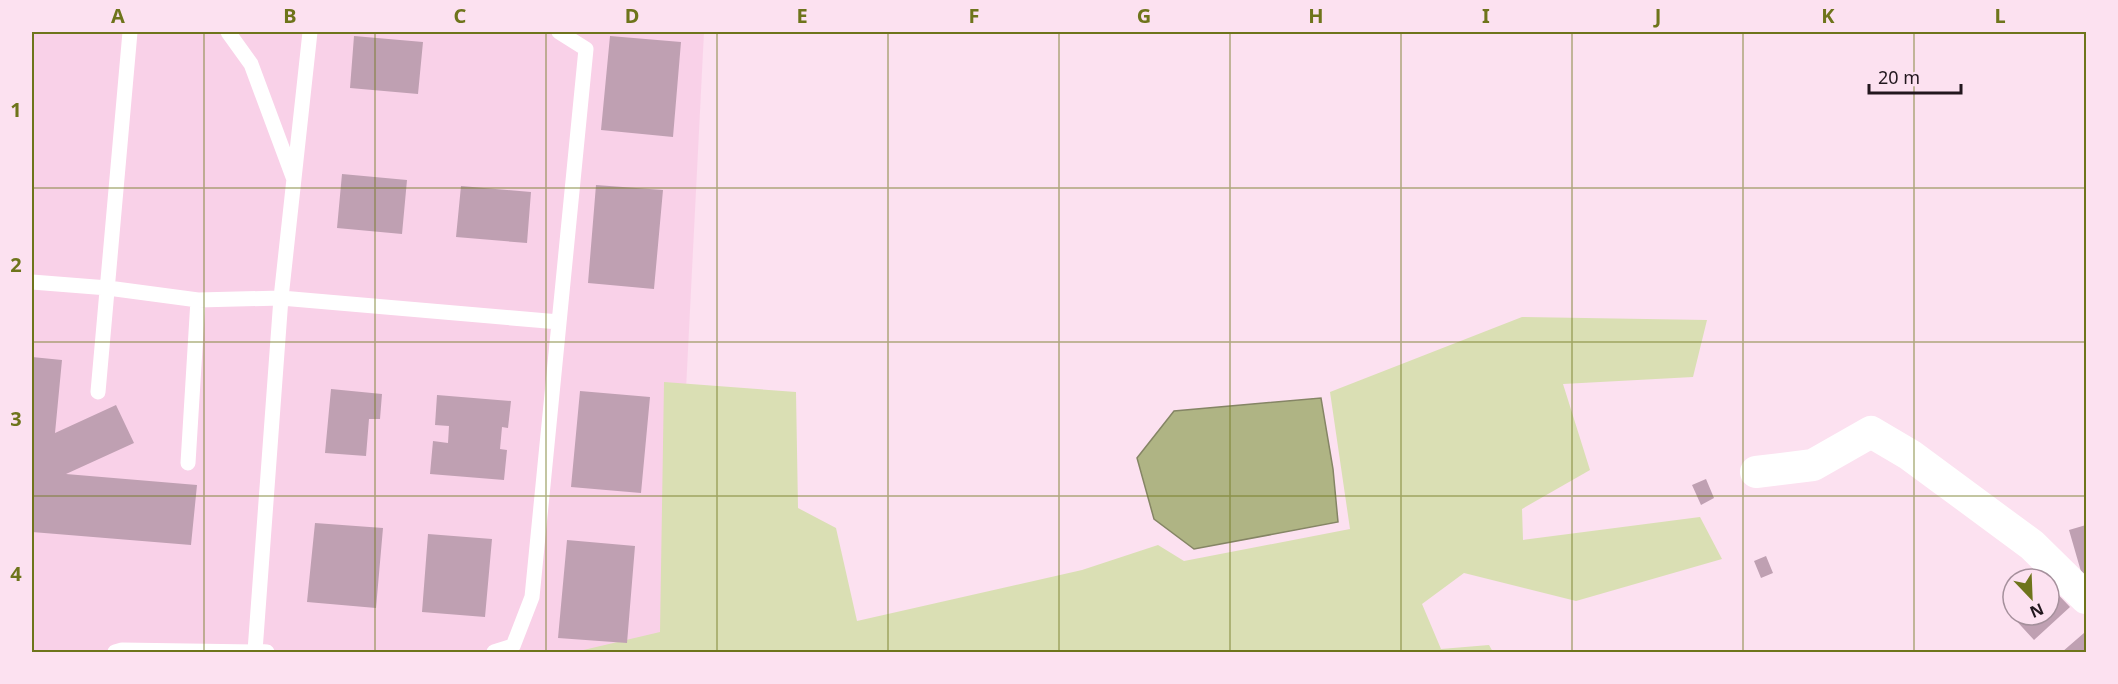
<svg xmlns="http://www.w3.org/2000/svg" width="2118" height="684" viewBox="0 0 2118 684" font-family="'Noto Sans',sans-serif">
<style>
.built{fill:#f9d1e8}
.green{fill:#dadfb4}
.water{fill:#afb484;stroke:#858565;stroke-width:1.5}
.building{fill:#bfa0b2}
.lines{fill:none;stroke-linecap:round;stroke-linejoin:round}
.service{stroke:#fff;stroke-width:15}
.minor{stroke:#fff;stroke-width:32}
.grid{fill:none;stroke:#6e741b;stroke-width:1.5;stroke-opacity:0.55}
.neatline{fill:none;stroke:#6e741b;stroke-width:2}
.grid-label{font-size:20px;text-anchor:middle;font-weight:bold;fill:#6e741b}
</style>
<rect width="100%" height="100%" fill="#fce1f0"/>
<path class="built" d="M32,32H704L673,648L644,652H32Z"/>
<path class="green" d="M1522,317L1707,320L1693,377L1563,384L1590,470L1522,509L1523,540L1700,517L1722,559L1576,601L1464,573L1422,604L1441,649L1489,645L1493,652H575L660,632L664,382L796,392L798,508L836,528L857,621L1082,570L1158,545L1184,561L1350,529L1330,392Z"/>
<path class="water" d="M1321,398L1333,469L1338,522L1194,549L1154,519L1137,458L1174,411Z"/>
<path class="building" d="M354,36L423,42L418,94L350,88Z
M610,36L681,42L673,137L601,130Z
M342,174L407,180L402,234L337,228Z
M596,185L663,190L654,289L588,283Z
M461,186L531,192L527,243L456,237Z
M32,357L62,360L55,433L116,405L134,443L66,474L197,485L191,545L32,532Z
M331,389L382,394L380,419H369L366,456L325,453Z
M580,391L650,397L641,493L571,487Z
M437,395L511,401L508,428L502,427L500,449L507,450L504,480L430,474L433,441L448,443L449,426L435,425Z
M1706,479L1714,498L1701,505L1692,485Z
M315,523L383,528L376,608L307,602Z
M2086,525V574L2082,575L2069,530Z
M428,534L492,539L485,617L422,612Z
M567,540L635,546L627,643L558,638Z
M1766,556L1773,573L1761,578L1754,561Z
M2049,585L2070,607L2034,640L2011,615H2049Z
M2084,633L2086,635V652H2062Z"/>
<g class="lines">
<path class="service" d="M228,32L251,64L293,177
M32,282L108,288L198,300L281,298L559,322
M98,392L130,32
M188,463L198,300
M115,652L122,650L255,652
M267,652L255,651L281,298L310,32
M494,652L513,646L532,597L586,49L559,32"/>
<path class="minor" d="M1756,472L1813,465L1871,432L1910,455L2032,545L2086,598"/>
</g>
<path class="grid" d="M204,32V652M375,32V652M546,32V652M717,32V652M888,32V652M1059,32V652M1230,32V652M1401,32V652M1572,32V652M1743,32V652M1914,32V652M32,188H2086M32,342H2086M32,496H2086"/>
<rect width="2118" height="684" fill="none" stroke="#fce1f0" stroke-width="66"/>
<g transform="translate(2031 597) rotate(157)"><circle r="28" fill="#fce1f0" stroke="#a5909c" stroke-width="1.5"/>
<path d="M0-4.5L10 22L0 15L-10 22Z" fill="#6e741b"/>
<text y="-9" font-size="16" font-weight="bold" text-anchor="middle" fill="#22171e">N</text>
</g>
<path d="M1869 84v9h92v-9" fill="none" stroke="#22171e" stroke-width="3"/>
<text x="1878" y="84" font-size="18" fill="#22171e" stroke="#fce1f0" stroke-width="4.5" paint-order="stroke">20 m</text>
<rect x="33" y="33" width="2052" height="618" class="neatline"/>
<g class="grid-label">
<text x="118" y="23">A</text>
<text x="290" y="23">B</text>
<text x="460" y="23">C</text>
<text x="632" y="23">D</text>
<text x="802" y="23">E</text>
<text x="974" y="23">F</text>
<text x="1144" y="23">G</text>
<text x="1316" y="23">H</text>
<text x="1486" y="23">I</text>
<text x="1658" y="23">J</text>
<text x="1828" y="23">K</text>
<text x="2000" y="23">L</text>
<text x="16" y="117">1</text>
<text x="16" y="272">2</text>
<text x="16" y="426">3</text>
<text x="16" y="581">4</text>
</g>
</svg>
